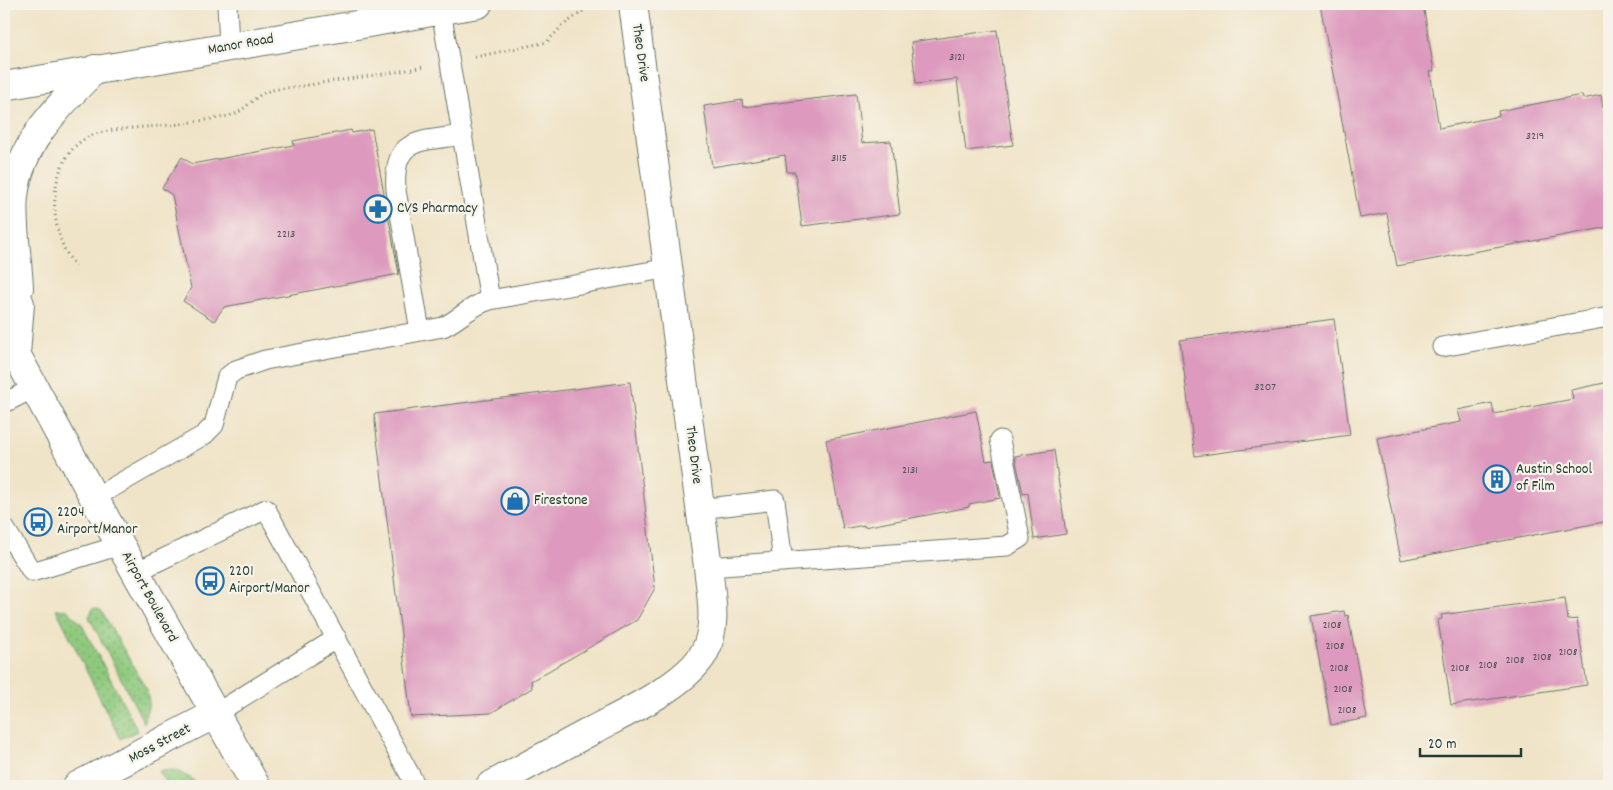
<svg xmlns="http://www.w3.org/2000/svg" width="1613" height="790" viewBox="0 0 1613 790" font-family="Dekko,sans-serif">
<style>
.grass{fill:url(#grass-dots);stroke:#578359}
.building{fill:#dd9abe}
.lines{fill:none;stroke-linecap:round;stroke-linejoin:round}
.lane-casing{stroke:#687768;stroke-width:21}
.street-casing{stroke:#687768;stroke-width:30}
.secondary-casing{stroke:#687768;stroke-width:30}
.primary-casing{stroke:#687768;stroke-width:30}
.path{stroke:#687768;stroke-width:3;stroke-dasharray:1 4;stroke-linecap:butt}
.lane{stroke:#fff;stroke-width:19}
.street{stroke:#fff;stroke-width:28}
.secondary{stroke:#fff;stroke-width:28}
.primary{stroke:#fff;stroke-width:28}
.labels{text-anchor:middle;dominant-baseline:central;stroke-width:4.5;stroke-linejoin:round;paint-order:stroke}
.number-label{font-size:12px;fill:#4e5456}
.street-label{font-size:15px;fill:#1f3d34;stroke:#f7f3e8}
.poi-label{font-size:15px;fill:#1f3d34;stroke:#f7f3e8;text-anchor:start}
</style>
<defs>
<pattern id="grass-dots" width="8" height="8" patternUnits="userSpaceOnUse" patternTransform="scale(1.25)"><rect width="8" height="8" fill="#8fc97e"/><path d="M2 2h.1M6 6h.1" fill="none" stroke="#74a468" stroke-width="1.8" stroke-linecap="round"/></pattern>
</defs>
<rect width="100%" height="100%" fill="#f7f3e8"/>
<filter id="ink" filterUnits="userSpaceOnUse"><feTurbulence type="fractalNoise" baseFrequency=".02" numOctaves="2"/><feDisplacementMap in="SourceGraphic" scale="10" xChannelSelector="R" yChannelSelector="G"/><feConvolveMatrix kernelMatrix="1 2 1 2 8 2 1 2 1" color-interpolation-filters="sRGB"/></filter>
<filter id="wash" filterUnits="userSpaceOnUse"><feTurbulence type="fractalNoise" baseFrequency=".0096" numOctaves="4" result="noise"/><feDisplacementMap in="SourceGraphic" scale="20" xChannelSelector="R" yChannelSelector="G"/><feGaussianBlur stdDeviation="1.12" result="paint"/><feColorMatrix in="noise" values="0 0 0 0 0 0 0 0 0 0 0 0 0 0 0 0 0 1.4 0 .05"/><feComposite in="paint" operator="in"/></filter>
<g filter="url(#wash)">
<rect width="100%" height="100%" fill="#f0e4c8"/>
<path class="grass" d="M93,608L101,610L147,690L149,703L144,723L89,617Z
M56,609L67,610L81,623L138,731L120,739Z
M175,770L192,779L199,786H168L159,771Z"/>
<g id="blocks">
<path class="building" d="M1320,4H1423L1434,71H1430L1439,128L1499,116L1498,111L1582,95L1583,99L1601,95L1603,108L1609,107V227L1397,266L1387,213L1360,218Z
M997,30L1013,145L966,151L957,79L916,84L911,42Z
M856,94L862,143L891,141L900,214L802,226L795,172H787L785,155L712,167L704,106L742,100L743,107Z
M372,129L399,274L224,307L214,321L183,301L191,288L172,195L162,188L182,157L192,164L294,145L293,141L351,130L352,133Z
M1334,319L1350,435L1195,456L1180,340Z
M630,382L655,588L637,620L531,681L532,688L491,713L411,717L374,414Z
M1609,382V521L1401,560L1377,438L1461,422L1458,410L1492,403L1494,414L1573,399L1571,390Z
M976,411L986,461L993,460L1000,498L969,504V507L864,527V525L843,529L826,440Z
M1054,450L1066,534L1034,539L1028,493L1023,494L1015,456Z
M1565,598L1568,620L1577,619L1587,685L1451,705L1438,620L1442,619L1441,615Z
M1344,611L1345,616L1348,615L1367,718L1331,725L1311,616Z"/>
</g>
</g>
<g filter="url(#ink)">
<use href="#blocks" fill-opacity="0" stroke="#687768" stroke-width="1"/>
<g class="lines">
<g class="lane-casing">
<path id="lane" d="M227,4L229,47
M377,4L378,22
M441,10L490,300
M420,331L396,190C392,136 420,142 463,135
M1442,347L1609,317
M4,403L34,388
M94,498L204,435L214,425L227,377L236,370L265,360L443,327C460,319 471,305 490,300L669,268
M700,509L775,500L783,562
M4,527L32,572L121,545
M708,567L1007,546L1020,538L1000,440
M136,572L266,509L416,786
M215,714L337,638"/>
</g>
<g class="street-casing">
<path id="street" d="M77,786L215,714
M490,786C524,767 558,749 593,730C625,713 686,685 704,653C718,627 711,595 708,567L633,4"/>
</g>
<g class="secondary-casing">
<path id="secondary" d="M4,86L478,4"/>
</g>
<g class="primary-casing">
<path id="primary" d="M4,264L20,304L16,354L94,498L256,786
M19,288C18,261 11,220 14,196C20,142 59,106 95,69"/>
</g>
<path class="path" d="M475,57L547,42L562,26L593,4
M76,266C47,235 45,162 86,138C106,126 160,128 186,123C202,120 220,119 235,114C246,109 254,97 266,92C276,88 292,88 303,86C343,79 383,75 423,67"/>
<use href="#lane" class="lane"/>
<use href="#street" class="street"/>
<use href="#secondary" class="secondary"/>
<use href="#primary" class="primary"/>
</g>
</g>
<defs>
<g id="pharmacy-ring" transform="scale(1.4375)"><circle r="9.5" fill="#f7f3e8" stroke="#1f6fb2" stroke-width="1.5"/><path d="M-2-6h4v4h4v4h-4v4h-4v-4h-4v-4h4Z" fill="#1f6fb2"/></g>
<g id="building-ring" transform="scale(1.4375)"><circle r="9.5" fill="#f7f3e8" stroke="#1f6fb2" stroke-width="1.5"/><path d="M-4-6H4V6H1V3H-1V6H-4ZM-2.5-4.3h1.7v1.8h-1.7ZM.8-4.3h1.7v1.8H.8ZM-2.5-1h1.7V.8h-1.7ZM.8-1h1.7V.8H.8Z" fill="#1f6fb2"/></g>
<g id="shop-ring" transform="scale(1.4375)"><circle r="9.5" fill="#f7f3e8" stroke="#1f6fb2" stroke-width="1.5"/><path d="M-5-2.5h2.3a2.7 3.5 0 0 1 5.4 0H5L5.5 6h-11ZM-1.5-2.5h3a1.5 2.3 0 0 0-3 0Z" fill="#1f6fb2"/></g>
<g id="bus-ring" transform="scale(1.4375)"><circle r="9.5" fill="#f7f3e8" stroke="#1f6fb2" stroke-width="1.5"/><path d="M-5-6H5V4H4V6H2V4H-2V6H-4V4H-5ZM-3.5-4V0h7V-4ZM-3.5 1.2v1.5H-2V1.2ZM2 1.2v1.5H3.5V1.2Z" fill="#1f6fb2"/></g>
</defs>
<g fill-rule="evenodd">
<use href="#pharmacy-ring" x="378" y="209"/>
<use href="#building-ring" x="1497" y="479"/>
<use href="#shop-ring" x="515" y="501"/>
<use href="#bus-ring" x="38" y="522"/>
<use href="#bus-ring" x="210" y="581"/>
</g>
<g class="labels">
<g class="number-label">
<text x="957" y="57">3121</text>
<text x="1535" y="136">3219</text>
<text x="839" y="158">3115</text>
<text x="286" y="234">2213</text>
<text x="1265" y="387">3207</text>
<text x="910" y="470">2131</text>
<text x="1332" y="625">2108</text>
<text x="1335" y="646">2108</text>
<text x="1568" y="652">2108</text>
<text x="1542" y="657">2108</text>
<text x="1515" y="660">2108</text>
<text x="1488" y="665">2108</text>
<text x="1339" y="668">2108</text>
<text x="1460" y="668">2108</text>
<text x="1343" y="689">2108</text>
<text x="1347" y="710">2108</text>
</g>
<g class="street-label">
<text transform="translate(241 45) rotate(-10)">Manor Road</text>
<text transform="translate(640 53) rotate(82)">Theo Drive</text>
<text transform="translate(693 455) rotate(83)">Theo Drive</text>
<text transform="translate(149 597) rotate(61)">Airport Boulevard</text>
<text transform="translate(160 744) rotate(-28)">Moss Street</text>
</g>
<g class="poi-label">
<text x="397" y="209">CVS Pharmacy</text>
<text x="1516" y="470">Austin School<tspan x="1516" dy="17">of Film</tspan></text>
<text x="534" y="501">Firestone</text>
<text x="57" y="513">2204<tspan x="57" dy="17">Airport/Manor</tspan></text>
<text x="229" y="572">2201<tspan x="229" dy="17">Airport/Manor</tspan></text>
</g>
</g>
<rect width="1613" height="790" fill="none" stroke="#f7f3e8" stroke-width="20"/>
<path d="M1420 748v8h101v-8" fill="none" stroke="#1f3d34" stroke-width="2.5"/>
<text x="1428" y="748" font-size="15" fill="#1f3d34" stroke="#f7f3e8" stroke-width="4" paint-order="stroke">20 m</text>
</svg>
